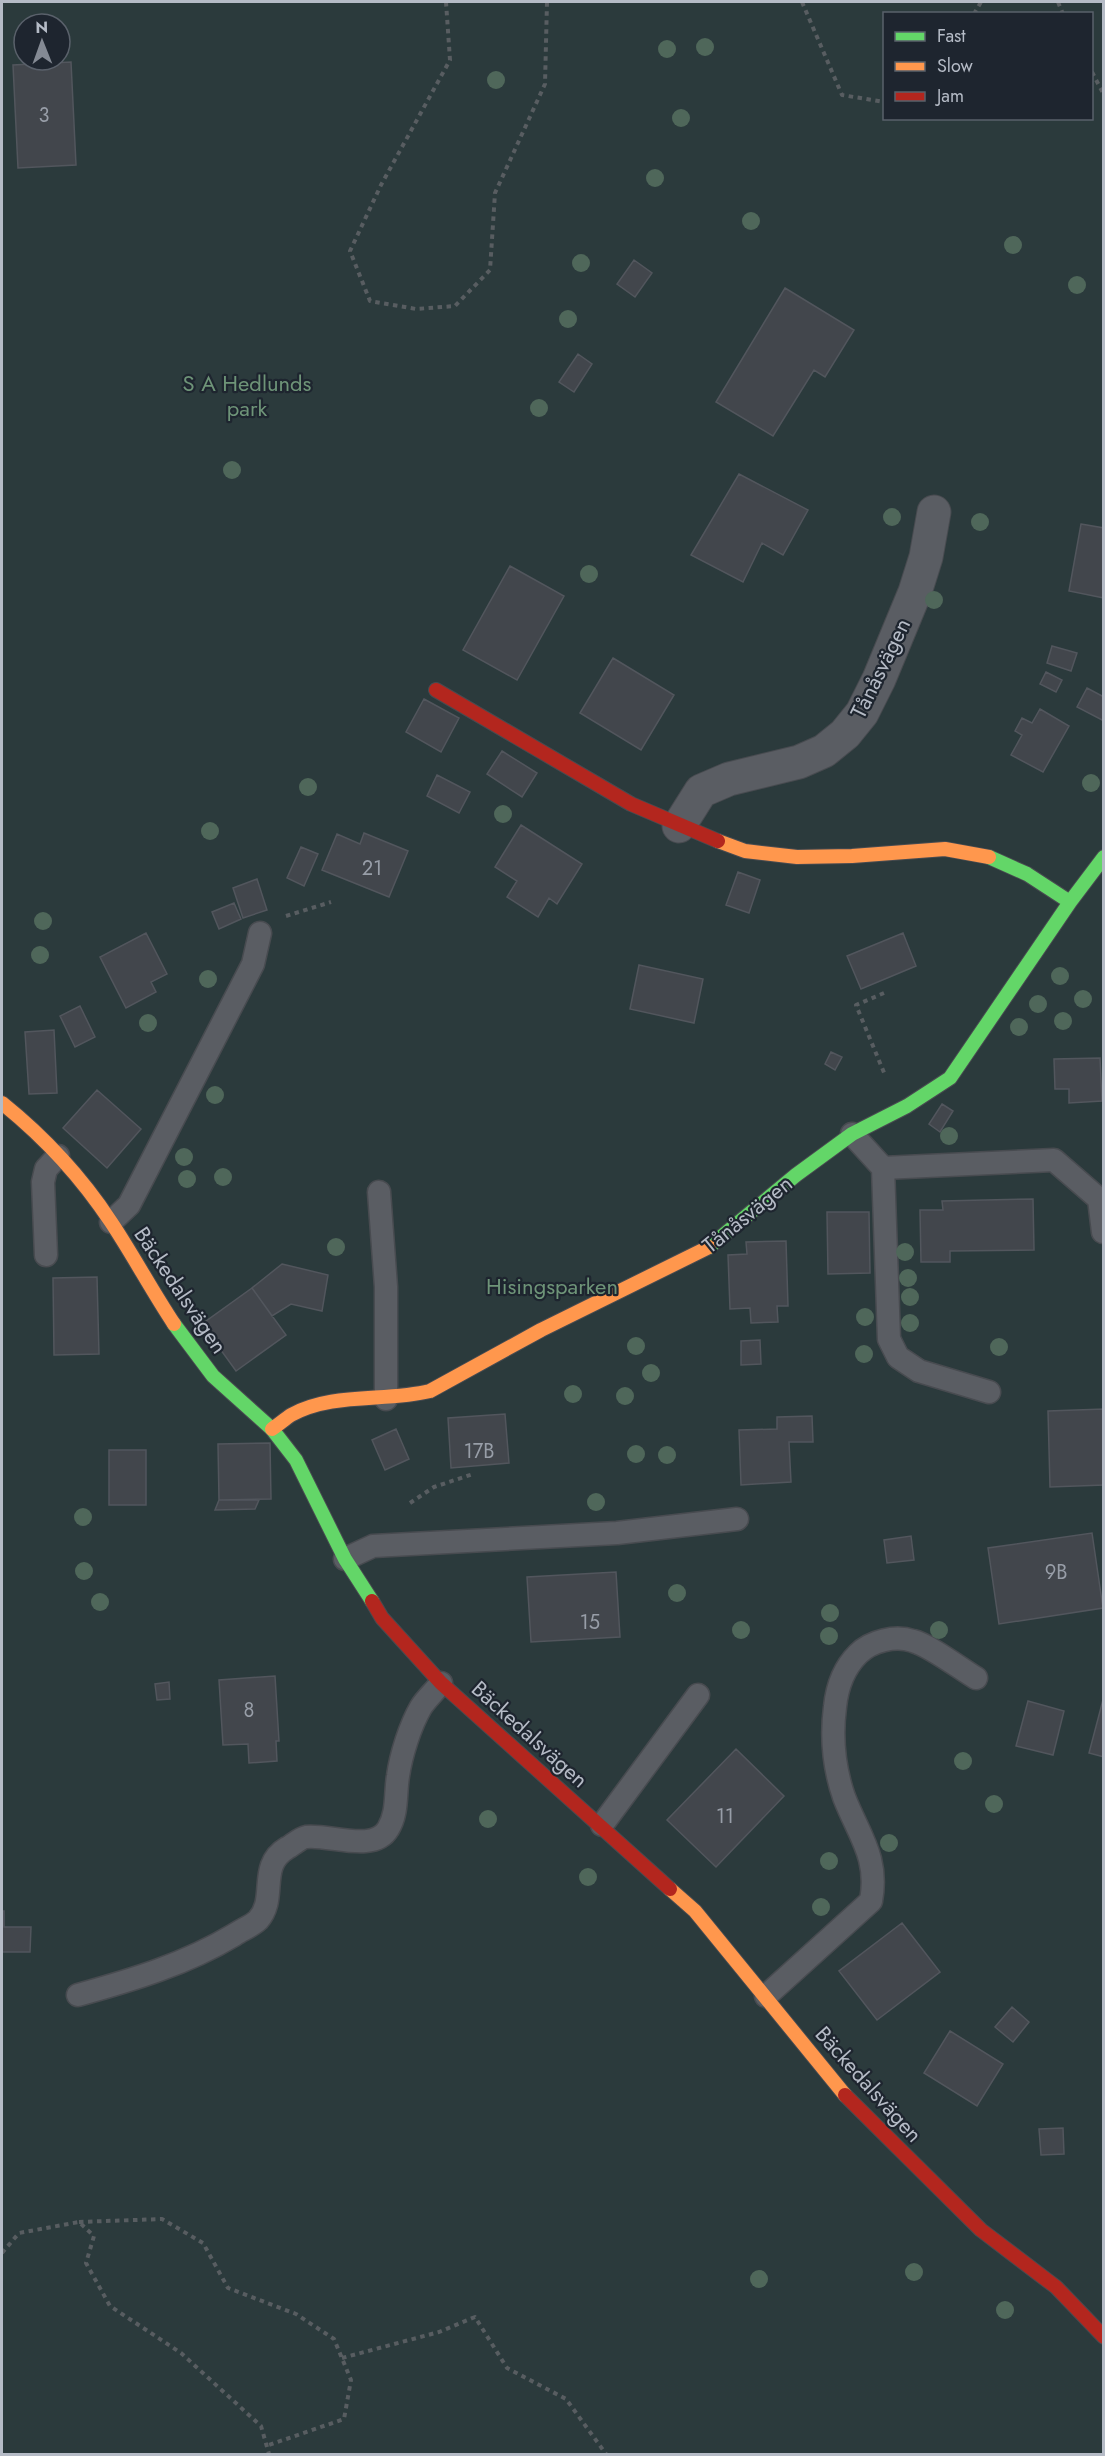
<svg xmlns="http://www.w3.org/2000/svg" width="1105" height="2456" viewBox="0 0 1105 2456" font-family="Jost,sans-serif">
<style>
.green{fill:#2b3a3c;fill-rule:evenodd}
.building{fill:#42464c;stroke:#52565d;stroke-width:1.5}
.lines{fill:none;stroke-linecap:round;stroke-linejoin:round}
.lane-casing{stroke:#484b50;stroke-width:25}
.street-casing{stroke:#484b50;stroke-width:35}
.fast-casing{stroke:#484b50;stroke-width:16}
.slow-casing{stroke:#484b50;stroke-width:16}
.jam-casing{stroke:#484b50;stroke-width:16}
.path{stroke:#585d61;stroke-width:4;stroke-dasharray:4.5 4.5;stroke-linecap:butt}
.lane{stroke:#5a5d63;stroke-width:22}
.street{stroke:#5a5d63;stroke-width:33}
.fast{stroke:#63d668;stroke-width:14}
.slow{stroke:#ff974d;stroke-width:14}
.jam{stroke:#b3261e;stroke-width:14}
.tree{fill:#4f675a}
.labels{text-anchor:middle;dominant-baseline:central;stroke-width:4.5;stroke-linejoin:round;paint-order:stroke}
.number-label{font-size:20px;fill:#989ea8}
.park-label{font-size:22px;fill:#6e9478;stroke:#1e252f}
.street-label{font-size:22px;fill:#b5bbc6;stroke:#1e252f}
</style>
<rect width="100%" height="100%" fill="#2a2f36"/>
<path class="green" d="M2,2H1103V2454H2ZM884,14H1092V118H884ZM24,24H60V60H24Z"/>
<path class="building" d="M71,62L76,165L18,168L13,65Z
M634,260L652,273L635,297L617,284Z
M785,288L854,330L825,377L814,370L773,436L716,402Z
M578,354L592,364L574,392L559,382Z
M739,474L808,510L783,555L762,543L743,582L691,555Z
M1081,524L1104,528V598L1069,591Z
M510,566L564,596L517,680L463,650Z
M1052,646L1077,653L1071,671L1047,663Z
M613,658L674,695L641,750L580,713Z
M1046,672L1062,680L1056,692L1040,684Z
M1087,688L1104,697V721L1077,707Z
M424,699L459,718L441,752L406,732Z
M1040,709L1069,726L1043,772L1011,755L1022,735L1015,731L1022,718L1032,723Z
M502,751L537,773L522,797L487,774Z
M437,775L470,792L459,813L427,796Z
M521,825L582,864L557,904L549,898L538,917L507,897L517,881L495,867Z
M364,833L408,851L389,897L322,870L337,834L360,844Z
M301,847L318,854L304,886L287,878Z
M738,872L760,880L749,913L726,905Z
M257,879L267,910L243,918L233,888Z
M234,903L241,919L219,929L212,912Z
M146,933L167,974L151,982L156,992L126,1008L100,957Z
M903,933L916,966L861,989L847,956Z
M639,965L703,979L694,1023L630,1009Z
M80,1006L95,1037L75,1047L60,1016Z
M54,1030L57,1093L29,1094L25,1032Z
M831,1052L842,1057L835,1070L825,1064Z
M1100,1058L1102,1101L1069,1103V1089H1055L1054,1059Z
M97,1090L141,1129L107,1168L63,1128Z
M942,1104L953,1111L940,1132L929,1124Z
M1033,1199L1034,1250L950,1251V1262H921L920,1210H943L942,1201Z
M827,1212H869L870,1273L828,1274Z
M786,1241L788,1306H777L778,1322L751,1323L750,1308L730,1309L728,1255L747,1254L746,1242Z
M282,1264L328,1275L322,1311L291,1304L272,1316L252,1288Z
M97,1277L99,1354L54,1355L53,1278Z
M252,1288L286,1335L236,1371L202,1324Z
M760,1340L761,1364L741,1365V1341Z
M1104,1409V1485L1050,1487L1048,1411Z
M505,1414L509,1463L451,1468L448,1418Z
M812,1416L813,1442H789L791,1482L741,1485L739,1430L777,1429V1417Z
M396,1429L409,1459L385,1470L372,1440Z
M270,1443L271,1499L219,1500L218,1444Z
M109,1450H146V1505H109Z
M219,1500H259L255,1509L215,1510Z
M1092,1533L1103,1608L999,1624L988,1548Z
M911,1536L914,1560L887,1563L884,1540Z
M616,1572L620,1637L531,1642L527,1577Z
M275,1676L279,1741H276L277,1761L249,1763L248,1744L223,1745L219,1680Z
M169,1682L170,1699L157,1700L155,1684Z
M1104,1696V1757L1089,1753Z
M1028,1701L1064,1711L1053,1755L1016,1746Z
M736,1749L784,1796L716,1867L667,1820Z
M2,1911H4V1927H31L30,1952H2Z
M902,1923L940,1972L877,2020L839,1971Z
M1012,2007L1029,2022L1013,2042L995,2027Z
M950,2031L1003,2064L977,2106L924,2073Z
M1063,2128L1064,2154L1041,2155L1039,2129Z"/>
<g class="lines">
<g class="lane-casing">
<path id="lane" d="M852,1134L883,1168L889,1339L898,1357L919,1371L989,1392
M883,1168L1054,1160L1099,1199L1103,1232
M379,1192L386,1287V1399
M111,1222L129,1205L253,964L260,933
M46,1255L43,1182L46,1169L58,1156
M345,1559L373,1546L617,1533L737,1519
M602,1825L698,1695
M78,1995C132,1980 186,1964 234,1935C241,1930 252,1926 258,1920C278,1898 257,1866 287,1848C293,1845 300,1838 306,1837C329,1834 374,1853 388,1829C398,1813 395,1794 398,1776C401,1755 410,1726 421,1707C426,1699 435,1691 441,1683
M766,1996L871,1901C879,1857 859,1836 844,1797C834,1768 831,1738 835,1707C837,1687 843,1669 858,1654C871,1641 895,1635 913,1641C929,1645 961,1669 976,1678"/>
</g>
<g class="street-casing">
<path id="street" d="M679,826L701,791L729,779L799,762L824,751L845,734L862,713L879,679L915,592L926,557L934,512"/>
</g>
<g class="fast-casing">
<path id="fast" d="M989,857L1027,874L1070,902
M709,1247L796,1175L852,1134L907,1106L950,1078L1070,902L1104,857
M174,1324L213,1376L272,1429L296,1460L345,1559L372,1601"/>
</g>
<g class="slow-casing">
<path id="slow" d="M718,841L745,851L797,857L852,856L945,849L989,857
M2,1103C43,1136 82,1178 111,1222C133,1255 152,1291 174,1324
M272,1429C278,1425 285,1419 291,1415C332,1392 386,1402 430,1391L541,1330L709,1247
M670,1889L695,1911L845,2095"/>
</g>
<g class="jam-casing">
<path id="jam" d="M436,690L631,804L718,841
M372,1601L382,1618L441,1683L670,1889
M845,2095L981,2230L1056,2287L1104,2337"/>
</g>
<path class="path" d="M446,2L450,60L381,185L350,251L370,301L416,309L455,306L490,270L495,193L545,84L547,2
M802,2L842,95L884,102
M1058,2L1063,14
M974,14L981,2
M1092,72L1104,95
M286,916L331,902
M884,993L856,1005L885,1075
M410,1503L434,1487L473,1474
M79,2222L162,2219L203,2243L228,2288L296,2314L334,2339L351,2380L344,2419L266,2446
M2,2253L19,2233L79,2222L94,2236L86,2263L110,2306L181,2353L261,2426L269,2454
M342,2358L439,2332L475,2317L507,2368L566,2399L606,2454"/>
<use href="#lane" class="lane"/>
<use href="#street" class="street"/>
<use href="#fast" class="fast"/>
<use href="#slow" class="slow"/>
<use href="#jam" class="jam"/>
</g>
<g class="tree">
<circle cx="705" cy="47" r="9"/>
<circle cx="667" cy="49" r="9"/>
<circle cx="496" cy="80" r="9"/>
<circle cx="681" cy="118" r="9"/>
<circle cx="655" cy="178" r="9"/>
<circle cx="751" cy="221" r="9"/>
<circle cx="1013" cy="245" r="9"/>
<circle cx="581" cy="263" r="9"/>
<circle cx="1077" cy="285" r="9"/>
<circle cx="568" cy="319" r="9"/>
<circle cx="539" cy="408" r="9"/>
<circle cx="232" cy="470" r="9"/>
<circle cx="892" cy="517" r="9"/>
<circle cx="980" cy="522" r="9"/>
<circle cx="589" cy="574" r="9"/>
<circle cx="934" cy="600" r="9"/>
<circle cx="1091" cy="783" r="9"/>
<circle cx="308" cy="787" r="9"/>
<circle cx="503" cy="814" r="9"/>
<circle cx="210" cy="831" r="9"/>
<circle cx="43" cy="921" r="9"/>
<circle cx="40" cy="955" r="9"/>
<circle cx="1060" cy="976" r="9"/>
<circle cx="208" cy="979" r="9"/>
<circle cx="1083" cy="999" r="9"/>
<circle cx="1038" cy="1004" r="9"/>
<circle cx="1063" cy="1021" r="9"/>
<circle cx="148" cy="1023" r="9"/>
<circle cx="1019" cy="1027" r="9"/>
<circle cx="215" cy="1095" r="9"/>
<circle cx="949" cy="1136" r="9"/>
<circle cx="184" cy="1157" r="9"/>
<circle cx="223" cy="1177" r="9"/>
<circle cx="187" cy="1179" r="9"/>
<circle cx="336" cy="1247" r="9"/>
<circle cx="905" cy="1252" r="9"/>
<circle cx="908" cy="1278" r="9"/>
<circle cx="910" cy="1297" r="9"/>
<circle cx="865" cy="1317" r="9"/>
<circle cx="910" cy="1323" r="9"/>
<circle cx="636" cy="1346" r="9"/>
<circle cx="999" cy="1347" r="9"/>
<circle cx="864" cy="1354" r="9"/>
<circle cx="651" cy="1373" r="9"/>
<circle cx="573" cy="1394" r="9"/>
<circle cx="625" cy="1396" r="9"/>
<circle cx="636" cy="1454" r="9"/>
<circle cx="667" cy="1455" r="9"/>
<circle cx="596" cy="1502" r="9"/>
<circle cx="83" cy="1517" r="9"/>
<circle cx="84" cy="1571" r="9"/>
<circle cx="677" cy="1593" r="9"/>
<circle cx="100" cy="1602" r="9"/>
<circle cx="830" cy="1613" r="9"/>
<circle cx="741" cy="1630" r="9"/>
<circle cx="939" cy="1630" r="9"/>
<circle cx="829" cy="1636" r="9"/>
<circle cx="963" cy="1761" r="9"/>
<circle cx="994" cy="1804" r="9"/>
<circle cx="488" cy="1819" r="9"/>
<circle cx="889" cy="1843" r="9"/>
<circle cx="829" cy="1861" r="9"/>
<circle cx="588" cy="1877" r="9"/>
<circle cx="821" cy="1907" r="9"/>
<circle cx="914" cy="2272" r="9"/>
<circle cx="759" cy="2279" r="9"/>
<circle cx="1005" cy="2310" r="9"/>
</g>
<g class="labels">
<g class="number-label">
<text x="44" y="115">3</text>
<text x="372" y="868">21</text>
<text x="479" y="1451">17B</text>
<text x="1056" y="1572">9B</text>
<text x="590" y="1622">15</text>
<text x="249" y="1710">8</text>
<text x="725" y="1816">11</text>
</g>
<g class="park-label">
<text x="247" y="383">S A Hedlunds<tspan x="247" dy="25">park</tspan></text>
<text x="552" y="1286">Hisingsparken</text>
</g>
<g class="street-label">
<text transform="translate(880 668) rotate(-64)">Tånåsvägen</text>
<text transform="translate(747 1214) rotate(-39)">Tånåsvägen</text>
<text transform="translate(181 1290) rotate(56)">Bäckedalsvägen</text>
<text transform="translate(530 1734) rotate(42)">Bäckedalsvägen</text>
<text transform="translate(869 2084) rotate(48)">Bäckedalsvägen</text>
</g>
</g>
<rect width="1105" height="2456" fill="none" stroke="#b5bbc6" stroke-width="6"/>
<rect x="883" y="12" width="210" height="108" fill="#1e252f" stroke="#5a616b" stroke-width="1.5"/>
<rect x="895" y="32" width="30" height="9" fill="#63d668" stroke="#5a616b" stroke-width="1.5"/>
<text x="937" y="42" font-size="18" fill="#b5bbc6">Fast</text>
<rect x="895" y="62" width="30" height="9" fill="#ff974d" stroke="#5a616b" stroke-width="1.5"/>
<text x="937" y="72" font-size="18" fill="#b5bbc6">Slow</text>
<rect x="895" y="92" width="30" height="9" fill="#b3261e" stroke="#5a616b" stroke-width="1.5"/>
<text x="937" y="102" font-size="18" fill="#b5bbc6">Jam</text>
<g transform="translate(42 42) rotate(359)"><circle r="28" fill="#1e252f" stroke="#5a616b" stroke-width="1.5"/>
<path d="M0-4.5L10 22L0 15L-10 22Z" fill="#848a94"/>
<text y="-9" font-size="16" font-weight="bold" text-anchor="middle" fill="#b5bbc6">N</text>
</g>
</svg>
